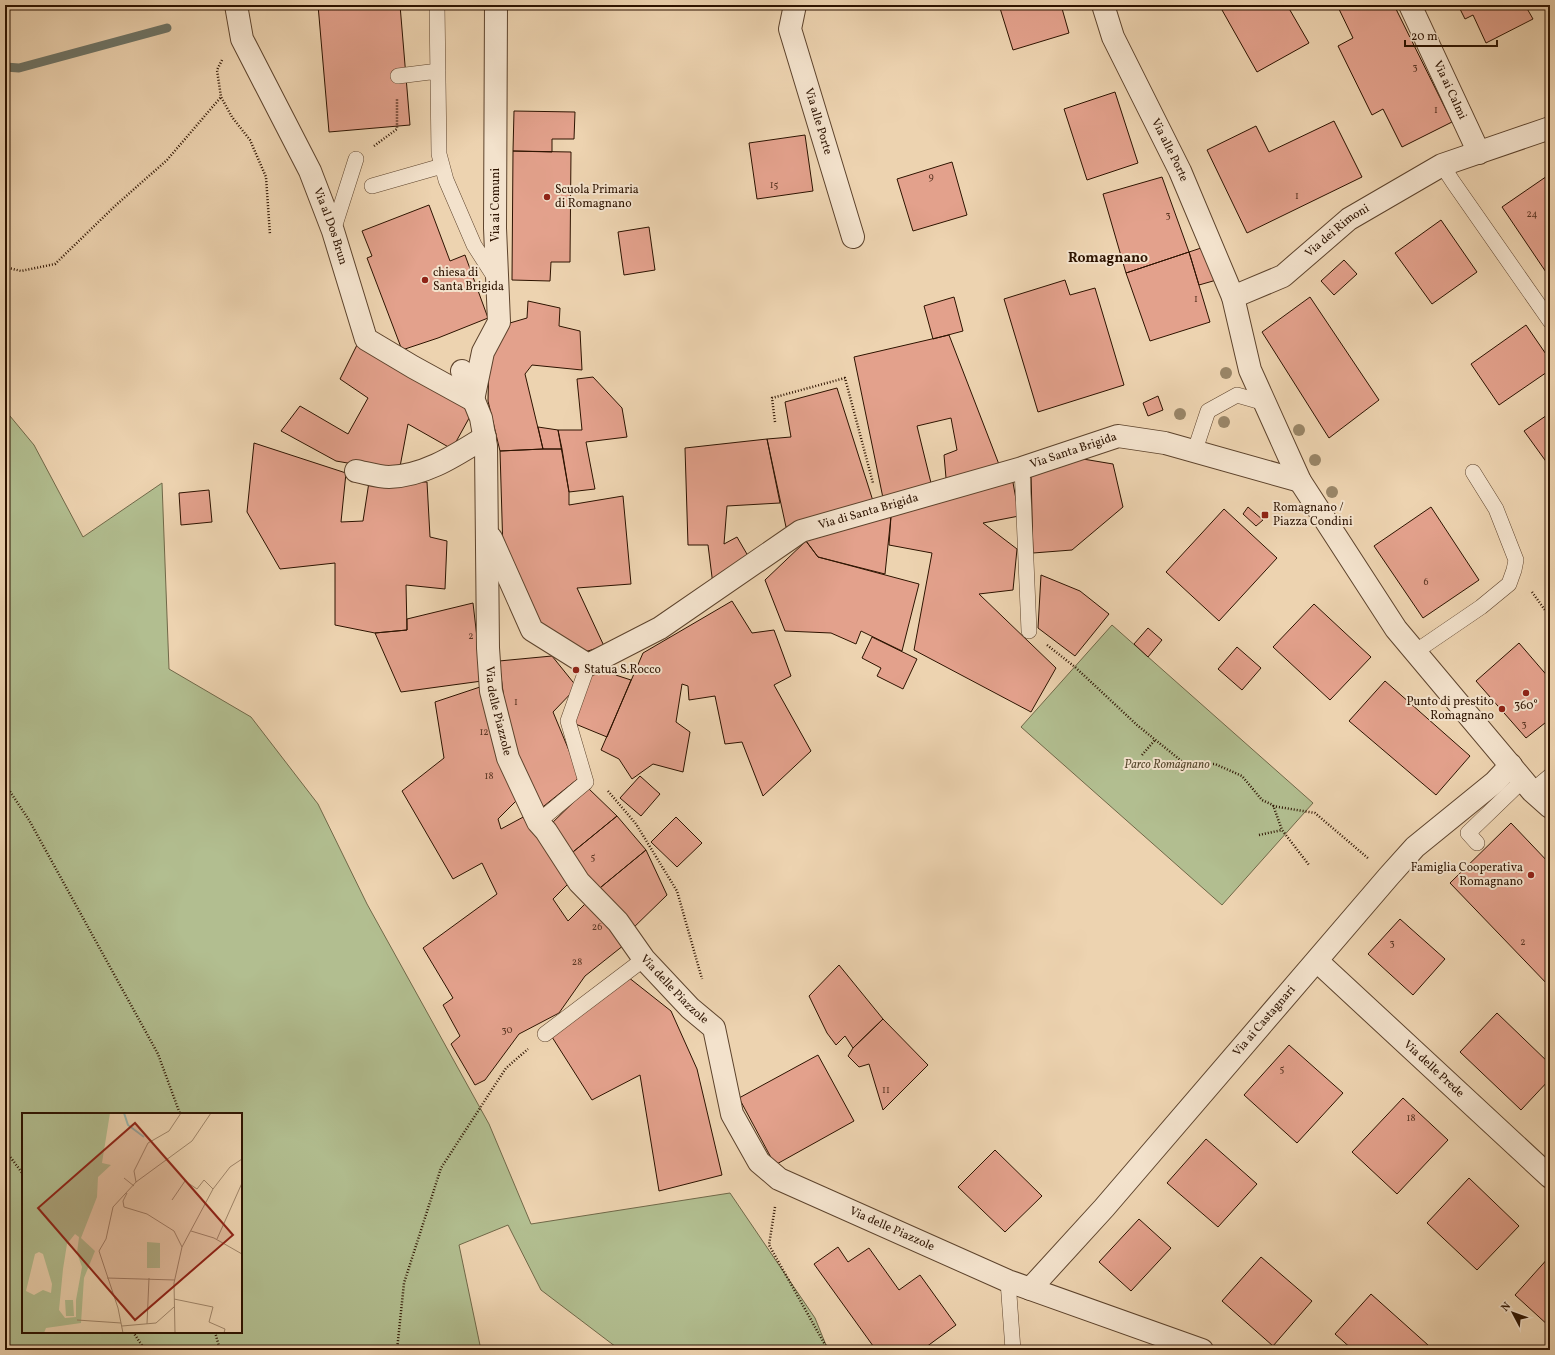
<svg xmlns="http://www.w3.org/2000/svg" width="1555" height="1355" viewBox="0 0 1555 1355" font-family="Vollkorn,serif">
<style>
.green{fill:#b2be90;stroke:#706848;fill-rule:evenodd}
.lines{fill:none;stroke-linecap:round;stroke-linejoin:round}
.stream{stroke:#6e7568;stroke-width:9}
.building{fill:#e3a18c;stroke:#2d1300}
.service-casing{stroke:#5d432c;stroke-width:16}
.minor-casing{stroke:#5d432c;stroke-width:24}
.tertiary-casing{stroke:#5d432c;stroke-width:24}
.path{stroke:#2d1300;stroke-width:2.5;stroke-dasharray:1 2;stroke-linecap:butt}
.service{stroke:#f3e2cc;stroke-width:15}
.minor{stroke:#f3e2cc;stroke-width:22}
.tertiary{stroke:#f3e2cc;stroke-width:22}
.tree{fill:#998567}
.poi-dot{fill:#8f2418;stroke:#f3e2cc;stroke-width:1.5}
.labels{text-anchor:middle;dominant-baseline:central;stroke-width:4;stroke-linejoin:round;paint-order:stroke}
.number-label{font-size:10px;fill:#5a3623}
.street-label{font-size:12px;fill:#2d1300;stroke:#f3e2cc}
.poi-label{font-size:12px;fill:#2d1300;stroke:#f3e2cc;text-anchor:start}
.park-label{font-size:12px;font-style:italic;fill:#55462b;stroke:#f3e2cc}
.quarter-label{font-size:14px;font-weight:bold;fill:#2d1300;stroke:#f3e2cc}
.inset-river{fill:none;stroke:#99b7ae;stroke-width:2}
.inset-road{fill:none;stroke:#a0866a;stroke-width:1}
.view{fill:#8f2418;fill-opacity:0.15;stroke:#8f2418;stroke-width:2}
.inset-edge{fill:none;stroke:#2d1300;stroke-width:2}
</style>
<rect width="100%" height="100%" fill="#edd3b0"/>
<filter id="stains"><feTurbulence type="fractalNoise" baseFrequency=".005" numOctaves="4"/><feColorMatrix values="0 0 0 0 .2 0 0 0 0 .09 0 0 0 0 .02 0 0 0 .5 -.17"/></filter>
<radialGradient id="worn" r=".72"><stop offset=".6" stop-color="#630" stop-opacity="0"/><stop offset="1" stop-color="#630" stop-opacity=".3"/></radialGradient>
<path class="green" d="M5,410L34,445L83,537L162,483L169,669L251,717L318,804L367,904L489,1124L531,1224L730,1193L815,1318L828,1350H620L541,1290L508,1225L459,1245L481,1350H5ZM23,1114H241V1332H23Z
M1112,625L1313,803L1222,905L1021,727Z"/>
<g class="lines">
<path class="stream" d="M5,67L19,68L167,28"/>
</g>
<path class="building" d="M318,5H400L410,125L329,132Z
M999,5H1061L1069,33L1013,50Z
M1231,5H1287L1309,43L1257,72L1222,10Z
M1337,5H1394L1452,122L1402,147L1383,109L1372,115L1338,46L1353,38Z
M1458,5H1525L1533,19L1486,43L1473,15L1465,19Z
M1115,92L1138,163L1087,180L1064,109Z
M514,111L575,112L574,139H552V152L513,151Z
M1334,121L1362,177L1247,233L1207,150L1256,126L1269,152Z
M805,135L813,191L757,199L749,143Z
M513,151L571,152L570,262H551L550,281L512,280Z
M952,162L967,215L913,231L897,179Z
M1550,174V278L1502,207Z
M1162,177L1189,252L1126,273L1103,194Z
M429,205L450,261L465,255L488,318L438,338L402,350L367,258L372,256L362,231Z
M1441,220L1477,272L1432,304L1395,253Z
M649,227L655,270L624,275L618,232Z
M1207,246L1220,279L1199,285L1189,252Z
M1189,252L1210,322L1150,341L1126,273Z
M1344,260L1357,274L1334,295L1321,281Z
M1065,280L1070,295L1095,288L1124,385L1038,412L1004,299Z
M954,297L963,331L933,339L924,306Z
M1310,297L1379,400L1329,438L1262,332Z
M528,301L560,308L559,326L580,331L582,370L532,365L525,374L543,449L500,451L488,401L489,356L503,325L527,318Z
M1526,325L1550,360V370L1499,405L1471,364Z
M949,335L1000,467L946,478L944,455L957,450L951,418L917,426L932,487L883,498L854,357Z
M358,343L473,411L452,449L408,424L399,472L336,461L281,431L300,406L348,434L368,398L340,379Z
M593,377L622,408L627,437L586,442L595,489L569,492L558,430H582L577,379Z
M837,388L873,501L786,527L767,439L791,437L785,402Z
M1158,396L1163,410L1148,416L1143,403Z
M1550,413V467L1524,431Z
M538,427L558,430L562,449H543Z
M767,439L780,503L727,506L724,544L737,537L751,561L713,585L708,545H688L685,448Z
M254,443L346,473L341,522L363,521L369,482H427L430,537L447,541L445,589L406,585L407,630L375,633L335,625V563L280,569L247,512Z
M543,449H562L569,492V505L623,496L631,584L577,588L604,646L575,655L537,629L503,551L500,451Z
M1077,458L1113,464L1123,507L1072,550L1033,553L1031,473Z
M1012,477L1019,516L983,523L1017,549L1013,590L979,594L1056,668L1031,712L914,650L932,553L889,545L891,516Z
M209,490L212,522L181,525L179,493Z
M1248,507L1263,520L1256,526L1243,514Z
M1431,507L1479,580L1423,618L1374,546Z
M1224,509L1277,558L1219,621L1166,572Z
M891,516L885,574L818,557L806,541Z
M806,541L818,557L919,584L902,651L861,631L856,644L831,633L785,631L765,580Z
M1041,575L1080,591L1109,614L1075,656L1038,628Z
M732,601L752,633L774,630L791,676L774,685L811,751L763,796L742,742L725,744L715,696L689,700L688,686L682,684L676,722L690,732L683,772L653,764L632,779L619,759L601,750L643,653Z
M473,603L482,681L401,692L375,633L407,630V619Z
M1314,604L1371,657L1330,700L1273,647Z
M1148,628L1162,640L1148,657L1134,644Z
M872,637L917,659L903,689L877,676L881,668L862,658Z
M1519,643L1550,679V719L1526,738L1476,681Z
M1237,647L1261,668L1242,690L1218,669Z
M552,656L577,687L553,712L580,777L539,810L511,753L499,661Z
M594,668L631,680L607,737L573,723Z
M1385,681L1470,756L1436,795L1349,721Z
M483,686L521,796L498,819L501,829L527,815L572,880L553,899L568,921L589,900L624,945L585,976L559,1013L519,1034L485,1080L475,1085L451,1044L460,1036L443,1005L453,998L423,948L497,894L482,863L453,879L402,791L444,758L435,702Z
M640,776L660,794L641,816L620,798Z
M588,788L617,816L568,856L548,827Z
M617,816L646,850L595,892L568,856Z
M676,817L702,843L677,867L651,842Z
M1511,823L1550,864V987L1450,883Z
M646,850L667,895L629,932L595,892Z
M1400,919L1445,959L1413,995L1368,954Z
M839,965L883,1019L853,1048L845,1036L836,1045L827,1033L809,996Z
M628,977L671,1011L697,1069L722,1175L659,1191L640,1075L592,1100L552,1037Z
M1497,1013L1550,1064V1079L1521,1110L1460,1052Z
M883,1019L928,1065L883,1110L869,1064L859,1067L848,1056L853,1048Z
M1289,1045L1343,1093L1297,1143L1244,1095Z
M818,1055L854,1121L775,1165L739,1098Z
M1403,1098L1448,1140L1397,1194L1352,1152Z
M1206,1139L1257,1184L1218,1227L1167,1183Z
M995,1150L1042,1196L1005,1232L958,1187Z
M1469,1178L1519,1226L1477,1270L1427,1223Z
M1139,1219L1171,1248L1131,1291L1099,1262Z
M838,1247L848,1262L869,1248L899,1290L920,1275L956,1325L922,1350H876L814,1264Z
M1550,1256V1327L1515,1295Z
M1261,1257L1312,1301L1273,1346L1222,1301Z
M1371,1294L1428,1345L1424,1350H1353L1335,1334Z
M1079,1346L1084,1350H1076Z"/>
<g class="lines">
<g class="service-casing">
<path id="service" d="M437,5L439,154L446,180L474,245L497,281
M398,76L438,71
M1442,165L1453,182L1550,321
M372,186L442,166
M333,231L356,159
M1195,450L1208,411L1237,395L1265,403
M1022,468L1029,631
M1415,652L1481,607L1509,584L1514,570L1516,560L1496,509L1473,472
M1532,791L1550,776
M538,822L586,782L568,721L588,665
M1477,843L1468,833L1523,780
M545,1034L644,959
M1008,1281L1013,1350"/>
</g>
<g class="minor-casing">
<g id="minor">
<path id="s1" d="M236,5L242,39L310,171L333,231L366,339L413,367L473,400L483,352L499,322L495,228L496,5"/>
<path id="s2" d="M795,5L790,29L853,237"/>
<path id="s3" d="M1410,5L1479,153"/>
<path id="s4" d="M1233,297L1283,276L1349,219L1442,165L1550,128"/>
<path id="s5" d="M462,371L481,418L486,446L488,648L491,691L508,758L538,822L546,831L579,882L618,922L644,959L690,1008L714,1028L732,1114L759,1162L779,1179L1008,1281L1202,1350"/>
<path d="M356,471C366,473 379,477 389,477C425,476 456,455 485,437"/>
<path id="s6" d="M491,538L532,630L588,665L660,628L801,531L1022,468L1118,436L1165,443L1300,481"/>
<path id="s7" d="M1317,961L1550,1177"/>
<path id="s8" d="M1030,1289L1104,1208L1389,876L1415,847L1495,782L1511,765"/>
</g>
</g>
<g class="tertiary-casing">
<g id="tertiary">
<path id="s9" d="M1103,5L1113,37L1180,171L1233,297L1250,370L1300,481L1396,629L1532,791L1550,807"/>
</g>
</g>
<path class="path" d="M222,60L217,70L221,97L232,117L250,140L266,177L270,235
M374,146L397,129V99
M5,267L21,271L55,264L116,205L167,160L221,97
M775,422L772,398L845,378L873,483
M1532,592L1550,617
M1047,645L1075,667L1137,725L1184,763L1215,764L1242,776L1262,800L1273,805L1282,830L1309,865
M1142,755L1155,740
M5,784L29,820L158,1054L180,1114
M608,791L636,824L677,891L702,979
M1273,806L1315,813L1369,859
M1259,835L1282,830
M5,1150L23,1174
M775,1207L769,1245L828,1350
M133,1332L145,1350
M215,1332L220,1350
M397,1350L404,1283L441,1168L506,1068L528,1049"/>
<use href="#service" class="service"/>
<use href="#minor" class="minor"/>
<use href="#tertiary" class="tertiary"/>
</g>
<g class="tree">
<circle cx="1226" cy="373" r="6"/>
<circle cx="1180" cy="414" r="6"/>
<circle cx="1224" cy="422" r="6"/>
<circle cx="1299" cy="430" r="6"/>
<circle cx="1315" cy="460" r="6"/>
<circle cx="1332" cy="492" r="6"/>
</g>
<g class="poi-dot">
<circle cx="547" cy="197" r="4"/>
<circle cx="425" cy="280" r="4"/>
<rect x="1261" y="511" width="8" height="8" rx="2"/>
<circle cx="576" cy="670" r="4"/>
<circle cx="1526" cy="693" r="4"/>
<circle cx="1502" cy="709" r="4"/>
<circle cx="1531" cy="875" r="4"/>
</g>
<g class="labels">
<g class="number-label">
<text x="1415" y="67">3</text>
<text x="1436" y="110">1</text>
<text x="931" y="177">9</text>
<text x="774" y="185">15</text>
<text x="1297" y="196">1</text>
<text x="1532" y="214">24</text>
<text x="1168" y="215">3</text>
<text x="1196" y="299">1</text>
<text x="1426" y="582">6</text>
<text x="471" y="636">2</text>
<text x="516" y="702">1</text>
<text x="1524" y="724">3</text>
<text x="484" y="732">12</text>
<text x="489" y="776">18</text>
<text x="593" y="857">5</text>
<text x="597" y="927">26</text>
<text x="1523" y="942">2</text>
<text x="1392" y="943">3</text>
<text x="577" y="962">28</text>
<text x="507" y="1030">30</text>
<text x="1282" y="1069">5</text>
<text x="886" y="1090">11</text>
<text x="1411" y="1118">18</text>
</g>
<g class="street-label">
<text stroke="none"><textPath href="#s3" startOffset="94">Via ai Calmi</textPath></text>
<text stroke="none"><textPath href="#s2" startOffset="121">Via alle Porte</textPath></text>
<text stroke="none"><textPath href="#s9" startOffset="160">Via alle Porte</textPath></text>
<text transform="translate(496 205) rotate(-90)">Via ai Comuni</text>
<text stroke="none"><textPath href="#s1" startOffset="242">Via al Dos Brun</textPath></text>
<text stroke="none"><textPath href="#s4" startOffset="125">Via dei Rimoni</textPath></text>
<text stroke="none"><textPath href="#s6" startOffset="703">Via Santa Brigida</textPath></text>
<text stroke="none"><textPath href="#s6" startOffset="489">Via di Santa Brigida</textPath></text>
<text stroke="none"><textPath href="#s5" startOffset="345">Via delle Piazzole</textPath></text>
<text stroke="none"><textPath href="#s5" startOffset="681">Via delle Piazzole</textPath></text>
<text stroke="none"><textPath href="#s8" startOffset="356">Via ai Castagnari</textPath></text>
<text stroke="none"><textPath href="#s7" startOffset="159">Via delle Prede</textPath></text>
<text stroke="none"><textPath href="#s5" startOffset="1029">Via delle Piazzole</textPath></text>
</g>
<g class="poi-label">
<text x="555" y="190">Scuola Primaria<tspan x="555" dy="14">di Romagnano</tspan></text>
<text x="433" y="273">chiesa di<tspan x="433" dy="14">Santa Brigida</tspan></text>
<text x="1273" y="508">Romagnano /<tspan x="1273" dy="14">Piazza Condini</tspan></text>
<text x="584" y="670">Statua S.Rocco</text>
<text x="1494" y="702" text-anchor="end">Punto di prestito<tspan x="1494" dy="14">Romagnano</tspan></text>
<text x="1526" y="706" text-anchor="middle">360°</text>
<text x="1523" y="868" text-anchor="end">Famiglia Cooperativa<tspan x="1523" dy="14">Romagnano</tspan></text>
</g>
<g class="park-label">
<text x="1167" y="765">Parco Romagnano</text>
</g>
<g class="quarter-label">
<text x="1108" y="258">Romagnano</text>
</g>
</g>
<g transform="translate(22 1113)">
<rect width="220" height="220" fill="#edd3b0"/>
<path d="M0,0H88L80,50L89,52L76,64L75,84L59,125L73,138L62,165L59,210L24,215L22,220H0ZM53,121L57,124L55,140L60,154L54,187V204L43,205L37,197L41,156L45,131ZM17,139L21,141L30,171L29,180L21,177L12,182L4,178L13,141ZM125,129L138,130V155H125ZM43,187H51L52,203H44Z" fill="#b2be90" fill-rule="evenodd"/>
<path class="inset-river" d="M102,0L106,12L122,24"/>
<path class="inset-road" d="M159,0L147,18L126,30L112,58L114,69L170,28L189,0M102,65L112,73M105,80L101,88L102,94L125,101L152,118L160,134M150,87L163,68L175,76L182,67L191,76M169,118L192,125L220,141M195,126L220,70M85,165L153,167M152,186L191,194L187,209L203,216L202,220M55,207L99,210M125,211L127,165M100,213L134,210L152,194M101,220L96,195L77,138L84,126L91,94L115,68M153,220L152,170L160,134L191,76L208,54L220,46"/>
<path class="view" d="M113,10L211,122L113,207L16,95Z"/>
<rect width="220" height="220" class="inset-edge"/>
</g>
<rect width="1555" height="1355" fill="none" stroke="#edd3b0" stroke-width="20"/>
<rect x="6" y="6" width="1543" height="1343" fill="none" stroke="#2d1300" stroke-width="2"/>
<rect x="10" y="10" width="1535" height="1335" fill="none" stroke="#2d1300"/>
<g transform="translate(1513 1313) rotate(311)" stroke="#f3e2cc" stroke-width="3" paint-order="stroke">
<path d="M0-3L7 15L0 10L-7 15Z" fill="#2d1300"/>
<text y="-6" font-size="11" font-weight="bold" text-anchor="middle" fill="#2d1300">N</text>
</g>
<path d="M1405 40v6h92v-6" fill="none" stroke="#2d1300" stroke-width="2"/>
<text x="1411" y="40" font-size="12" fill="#2d1300" stroke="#f3e2cc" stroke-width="3" paint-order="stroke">20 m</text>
<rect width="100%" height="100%" filter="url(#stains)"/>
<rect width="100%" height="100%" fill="url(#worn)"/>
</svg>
